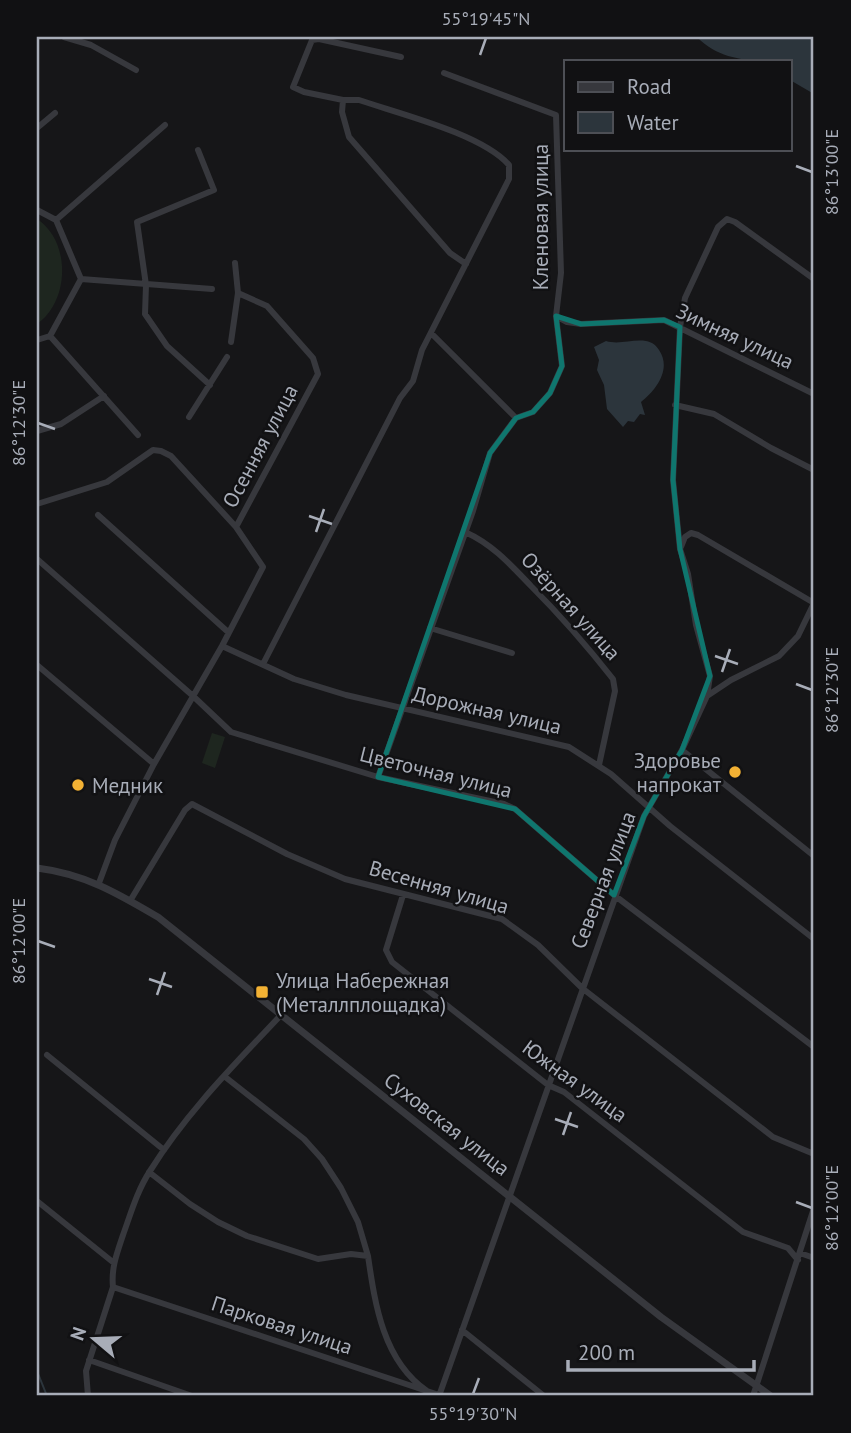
<svg xmlns="http://www.w3.org/2000/svg" width="851" height="1433" viewBox="0 0 851 1433" font-family="'PT Sans',sans-serif">
<style>
.green{fill:#1e261f}
.water{fill:#2c353c}
.lines{fill:none;stroke-linecap:round;stroke-linejoin:round}
.stream{stroke:#2c353c;stroke-width:2}
.minor{stroke:#37383d;stroke-width:6}
.tertiary{stroke:#37383d;stroke-width:7}
.marked{fill:none;stroke:#0f766e;stroke-width:5;stroke-linejoin:round}
.ticks{fill:none;stroke:#a8adb8;stroke-width:2.5}
.poi-dot{fill:#f2b134;stroke:#111113;stroke-width:2.5}
.labels{text-anchor:middle;dominant-baseline:central;stroke-width:5;stroke-linejoin:round;paint-order:stroke}
.street-label{font-size:21px;fill:#a8adb8;stroke:#111113}
.poi-label{font-size:21px;fill:#a8adb8;stroke:#111113;text-anchor:start}
.neatline{fill:none;stroke:#a8adb8;stroke-width:2.5}
.ticks-label{font-size:18px;text-anchor:middle;fill:#a8adb8}
</style>
<rect width="100%" height="100%" fill="#161618"/>
<path class="green" d="M37,219C71,241 70,301 37,324Z
M212,733L225,737L215,768L202,763Z"/>
<path class="water" d="M697,37H814V94L790,80V61C756,61 722,63 697,37Z
M606,341C619,345 632,339 646,341C652,342 656,345 659,350C672,369 656,390 641,402L645,415L640,414L634,422L628,421L623,427L607,409L604,385L597,370L599,360L594,347Z"/>
<g class="lines">
<path class="stream" d="M37,1371L47,1396"/>
<path class="minor" d="M64,37L91,45L136,70
M401,57L319,39L312,40L293,87L304,92L343,100L342,112L349,137L450,253L466,264
M37,128L55,113
M198,150L214,190L137,222L146,285L145,314L167,346L210,385
M37,210L56,220L81,279L50,336L37,340
M56,220L165,125
M81,279L212,289
M556,316L567,322L581,324L664,320L814,394
M431,333L516,418L533,412L550,393L562,366L556,316L561,273L556,115L444,73
M50,336L138,435
M231,342L238,293L235,263
M675,405L714,414L771,448L814,470
M189,417L227,357
M37,431L61,424L104,396
M37,504L107,482L153,450L161,451L171,456L236,527L263,567L222,646L154,764L115,840L99,883
M98,515L228,632
M236,527L318,374L313,358L267,306L238,293
M465,532C492,544 510,564 531,586C560,615 587,646 613,679L615,691L599,765
M681,547L685,537L691,533L698,535L814,603
M37,559L193,696L231,732L378,777L504,804L515,809L614,895L814,1047
M430,628L512,653
M222,646L294,679L346,695L569,747L611,774L670,826L814,939
M263,664L400,398L413,381L422,350L509,179V165C482,134 400,114 359,100H343
M37,665L154,764
M707,696L731,680L779,656L798,636L814,603
M682,750L814,856
M378,777L473,511L490,453L516,418
M403,895L386,950L392,962L548,1085L564,1092L743,1232L788,1248L798,1260
M130,901L185,810L192,804L287,854L345,879L502,919L538,945L582,988L773,1137L814,1154
M47,1055L164,1150
M224,1076L304,1139L322,1159L341,1188L358,1222L368,1256
M149,1172L190,1204L218,1222L247,1236L318,1259L351,1254L368,1256C375,1304 383,1361 427,1391
M37,1201L114,1263
M800,1253L814,1258
M113,1287L439,1395
M462,1330L544,1396
M89,1360L192,1396
M88,1396L86,1371L113,1287C111,1268 117,1253 123,1235C131,1213 137,1191 150,1171C186,1113 235,1064 281,1015
M439,1396L644,816L682,750L707,696L710,676L696,625L688,574L680,549L673,480L680,327L685,298L718,227L727,219L735,222L814,279
M753,1396L814,1208"/>
<path class="tertiary" d="M37,868C85,874 117,893 158,917L661,1317L771,1396"/>
</g>
<path class="marked" d="M556,316L581,324L664,320L680,327L673,480L680,549L710,676L682,750L644,816L614,895L515,809L378,777L490,453L516,418L533,412L550,393L562,366Z"/>
<path class="ticks" d="M480,55L486,38M796,166L812,172M38,423L55,429M309,516L332,524M316,532L324,509M715,656L738,664M722,672L730,649M796,684L812,690M38,941L55,947M149,979L172,987M157,995L165,972M555,1119L578,1127M563,1135L571,1112M796,1202L812,1208M473,1394L479,1378"/>
<g class="poi-dot">
<circle cx="735" cy="772" r="7"/>
<circle cx="78" cy="785" r="7"/>
<rect x="255" y="985" width="14" height="14" rx="3.5"/>
</g>
<g class="labels">
<g class="street-label">
<text transform="translate(540 217) rotate(-90)">Кленовая улица</text>
<text transform="translate(735 336) rotate(25)">Зимняя улица</text>
<text transform="translate(260 446) rotate(-62)">Осенняя улица</text>
<text transform="translate(571 606) rotate(48)">Озёрная улица</text>
<text transform="translate(487 710) rotate(13)">Дорожная улица</text>
<text transform="translate(436 772) rotate(14)">Цветочная улица</text>
<text transform="translate(603 880) rotate(-69)">Северная улица</text>
<text transform="translate(439 887) rotate(16)">Весенняя улица</text>
<text transform="translate(575 1081) rotate(36)">Южная улица</text>
<text transform="translate(447 1124) rotate(38)">Суховская улица</text>
<text transform="translate(282 1325) rotate(18)">Парковая улица</text>
</g>
<g class="poi-label">
<text x="721" y="760" text-anchor="end">Здоровье<tspan x="721" dy="24">напрокат</tspan></text>
<text x="92" y="785">Медник</text>
<text x="276" y="980">Улица Набережная<tspan x="276" dy="24">(Металлплощадка)</tspan></text>
</g>
</g>
<rect width="851" height="1433" fill="none" stroke="#111113" stroke-width="77"/>
<rect x="564" y="60" width="228" height="91" fill="#111113" stroke="#4d4f55" stroke-width="2"/>
<rect x="578" y="82" width="35" height="10" fill="#37383d" stroke="#4d4f55" stroke-width="2"/>
<text x="627" y="94" font-size="21" fill="#a8adb8">Road</text>
<rect x="578" y="112" width="35" height="21" fill="#2c353c" stroke="#4d4f55" stroke-width="2"/>
<text x="627" y="130" font-size="21" fill="#a8adb8">Water</text>
<g transform="translate(94 1339) rotate(289)" stroke="#111113" stroke-width="5" paint-order="stroke">
<path d="M0-5L12 26L0 18L-12 26Z" fill="#a8adb8"/>
<text y="-10" font-size="19" font-weight="bold" text-anchor="middle" fill="#a8adb8">N</text>
</g>
<path d="M568 1360v10h186v-10" fill="none" stroke="#a8adb8" stroke-width="3.5"/>
<text x="578" y="1360" font-size="21" fill="#a8adb8" stroke="#111113" stroke-width="5" paint-order="stroke">200 m</text>
<rect x="38" y="38" width="774" height="1356" class="neatline"/>
<g class="ticks-label">
<text x="486" y="25">55°19'45"N</text>
<text transform="translate(832 172) rotate(-90)" y="6">86°13'00"E</text>
<text transform="translate(19 423) rotate(-90)" y="6">86°12'30"E</text>
<text transform="translate(832 690) rotate(-90)" y="6">86°12'30"E</text>
<text transform="translate(19 941) rotate(-90)" y="6">86°12'00"E</text>
<text transform="translate(832 1208) rotate(-90)" y="6">86°12'00"E</text>
<text x="473" y="1420">55°19'30"N</text>
</g>
</svg>
